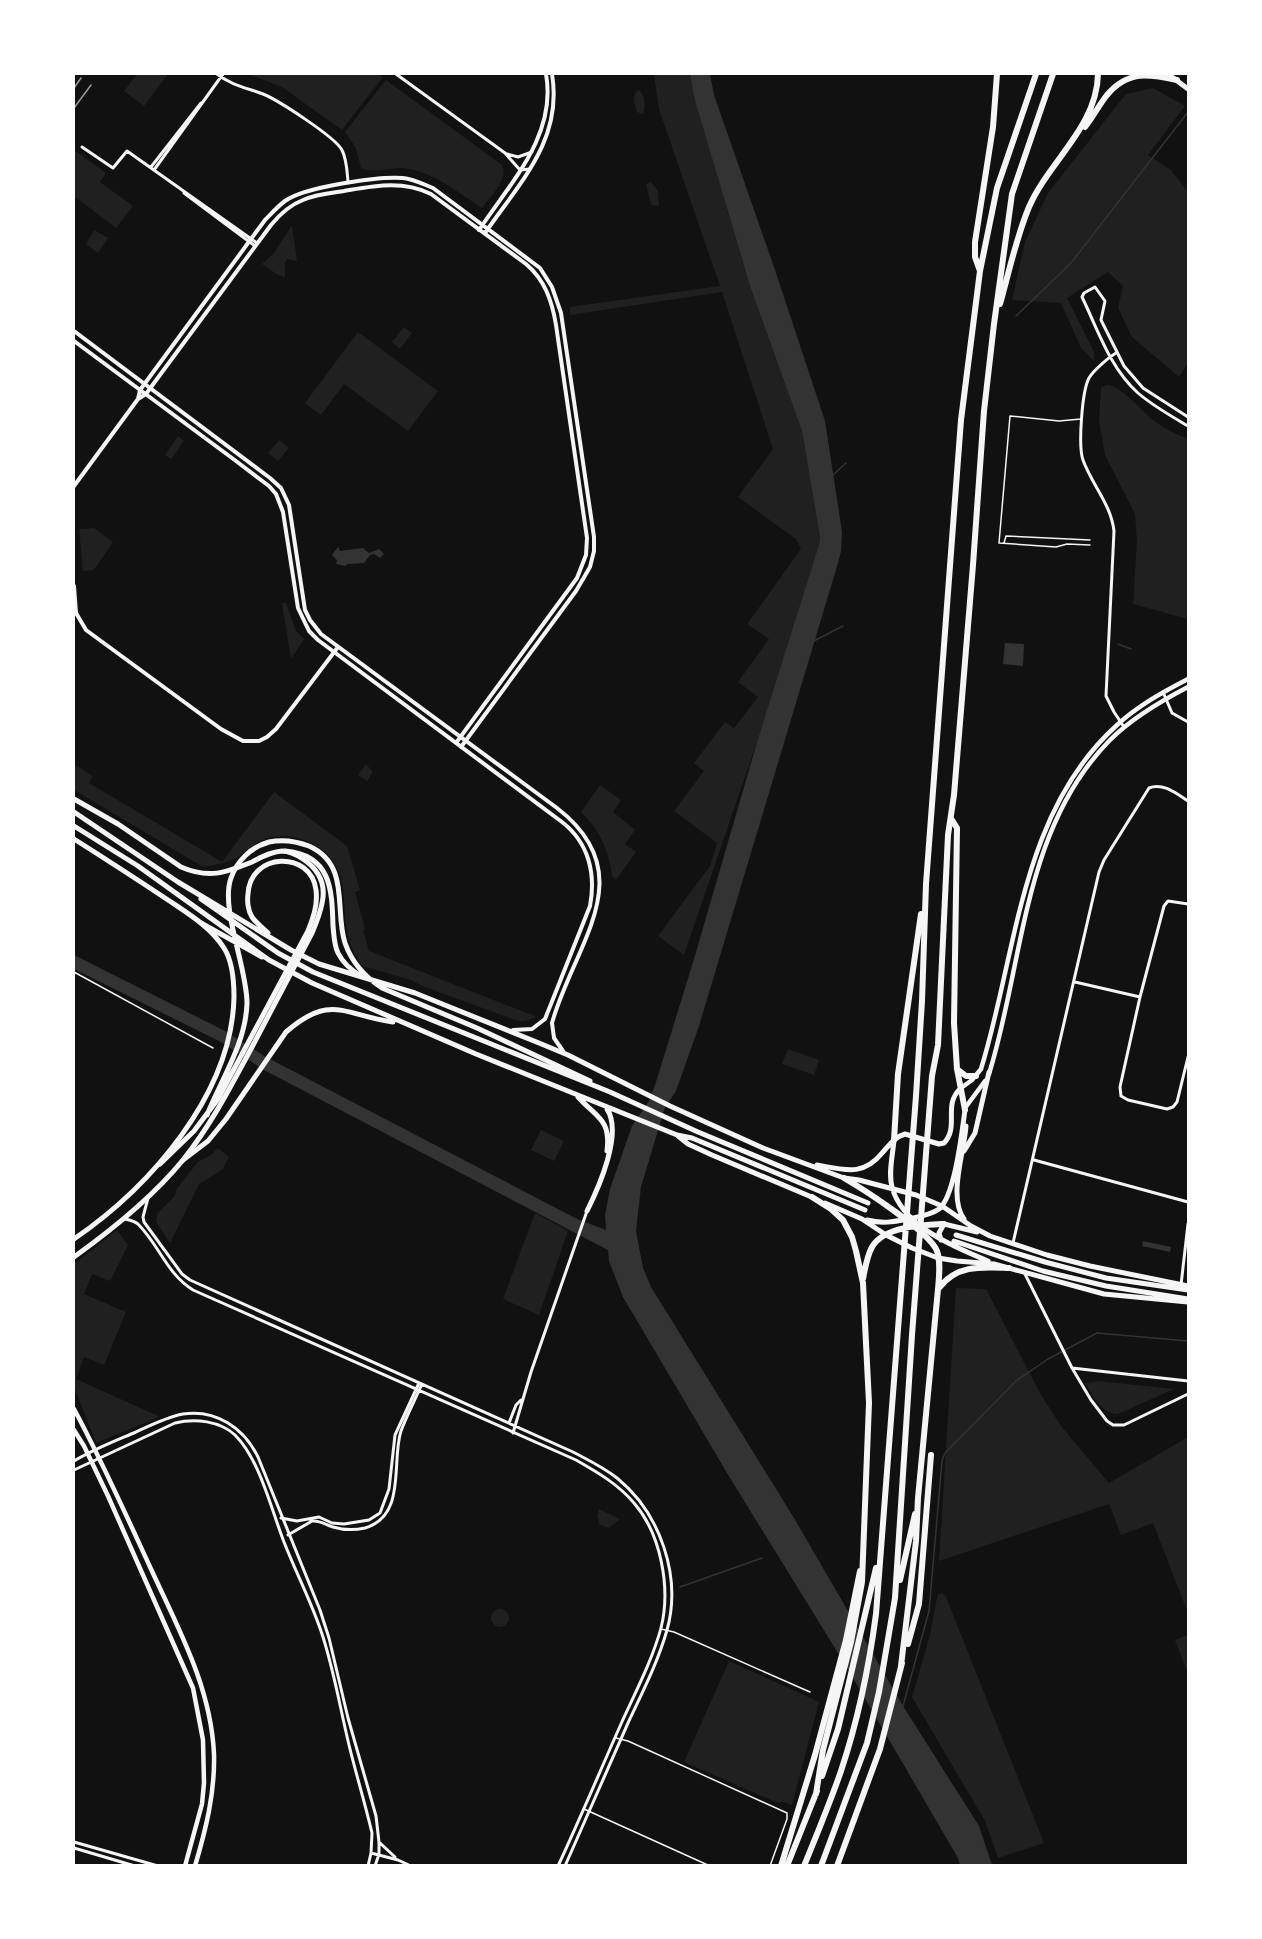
<svg xmlns="http://www.w3.org/2000/svg" width="1262" height="1939" viewBox="0 0 1262 1939" font-family="'PT Sans Narrow',sans-serif">
<style>
.green{fill:#202020}
.water{fill:#333}
.lines{fill:none;stroke-linecap:round;stroke-linejoin:round}
.stream{stroke:#333;stroke-width:1.5}
.service{stroke:#f5f5f5;stroke-width:1.5}
.minor{stroke:#f5f5f5;stroke-width:3}
.tertiary{stroke:#f5f5f5;stroke-width:4}
.secondary{stroke:#f5f5f5;stroke-width:4.5}
.primary{stroke:#f5f5f5;stroke-width:5}
.trunk{stroke:#f5f5f5;stroke-width:5}
.motorway{stroke:#f5f5f5;stroke-width:6}
.rail{stroke:#9a9a9a;stroke-width:1.5}
</style>
<rect width="100%" height="100%" fill="#111"/>
<path class="green" d="M137,74H168L144,106L124,91Z
M248,74H378L383,77L342,130L282,87Z
M654,74H697L725,202L750,286L802,431L820,537L817,557L758,739L684,955L658,936L710,866L717,843L674,811L704,771L694,763L725,722L734,728L758,697L738,682L769,639L747,624L801,549L796,539L738,497L773,449L722,292L570,315V307L720,286L659,109Z
M386,80L502,165C509,179 490,197 482,208C457,192 433,171 403,168C390,167 373,174 361,168L356,148L345,132Z
M1153,88L1185,106L1148,155L1171,170L1188,192V363L1179,377L1132,337L1118,308L1123,286L1108,272L1067,298L1094,352V361L1081,348L1061,303L1012,300L1025,242L1048,193L1126,94Z
M639,90C645,95 646,107 643,114L637,112L634,101L635,93Z
M74,150L106,173L100,182L133,206L116,228L74,196Z
M651,182L658,191L659,206L651,205L646,184Z
M292,225L297,261L287,259L285,263V277L278,275L262,264L274,253Z
M94,230L108,238L98,253L86,244Z
M404,327L412,333L400,349L392,342Z
M358,332L438,391L408,431L344,384L321,415L305,403Z
M1109,385C1124,389 1142,411 1154,421C1165,429 1176,434 1188,439V619L1133,604L1137,541L1135,514L1105,455L1099,420L1101,387Z
M178,436L184,441L171,459L165,455Z
M279,440L289,448L278,461L268,453Z
M94,528L113,542L94,570L83,571L79,529Z
M282,603H286L296,631L304,639L291,659Z
M74,764L93,776L89,783L222,862L274,792L347,846L360,890L355,892L365,929L363,930L369,951L537,1017L525,1021H518L422,986L411,980L362,966C356,957 351,948 348,937C340,900 353,867 313,844C301,837 287,835 273,837C256,840 251,848 238,857C228,863 214,865 203,867L74,790Z
M366,764L373,772L367,781L358,775Z
M600,785L621,800L613,812L635,830L625,844L636,852L616,880L612,876C608,849 601,832 581,812Z
M788,1049L819,1060L814,1075L782,1064Z
M541,1130L564,1141L554,1161L531,1150Z
M218,1148L229,1157L222,1170L199,1184L170,1243L156,1222L157,1214L175,1196L177,1188L198,1162L211,1155Z
M535,1213L568,1231L539,1315L503,1299Z
M117,1230L128,1245L110,1281L92,1274L84,1294L126,1312L104,1365L84,1357L76,1379L158,1416L157,1418L96,1443L74,1387V1264Z
M956,1288L986,1289L1041,1395L1061,1426L1109,1483L1188,1437V1613L1153,1523L1121,1535L1109,1504L939,1561Z
M1098,1381L1174,1389L1118,1414C1100,1413 1094,1397 1085,1383Z
M599,1509L620,1519L609,1528L600,1525L597,1516Z
M942,1593L946,1597L1044,1843L998,1858L985,1821L912,1697L930,1635L937,1598L938,1595Z
M491 1618a9 9 0 1 1 18 0a9 9 0 1 1-18 0Z
M1188,1635V1674L1175,1640Z
M729,1661L819,1702L792,1805L783,1802L778,1803L684,1762Z"/>
<path class="water" d="M690,74H710L714,95L775,270L825,421L842,532L841,551L838,563L699,1026L676,1091L665,1107L641,1187L636,1231L643,1268L651,1287L794,1518L903,1706L979,1826L992,1865H960L958,1858L846,1666L730,1478L623,1297L609,1261L608,1250L264,1070L221,1042L74,969V955L225,1031L266,1057L577,1219L606,1230L605,1215L610,1189L632,1126L649,1101L656,1082L694,959L758,739L819,545L820,537L802,431L750,286L695,100Z
M338,547L340,551L363,548L369,553L379,549L384,554L380,558L374,554L370,555L364,563L347,564L346,566L336,564L337,560L332,555Z
M1005,643L1024,644L1023,666L1003,664Z
M1143,1241L1171,1247L1170,1252L1142,1246Z"/>
<g class="lines">
<path class="stream" d="M1016,316L1071,263L1188,112
M833,475L846,463
M812,642L843,626
M1118,644L1131,649
M680,1587L762,1558
M903,1706L929,1611L942,1461L945,1453L1016,1381L1048,1359L1097,1333L1188,1341"/>
<path class="service" d="M1081,419L1059,421L1010,416L999,543L1056,547L1067,544L1090,545
M1004,543L1006,536L1090,540
M74,972L213,1048
M661,1629L674,1632L810,1692
M616,1738L628,1741L787,1813V1819L770,1866
M584,1809L710,1866"/>
<path class="minor" d="M217,74C231,85 247,88 263,94C278,100 335,137 342,150C347,160 347,172 348,182
M396,74L505,153L520,170L530,169
M82,147L113,168L127,151L257,243
M507,154L518,157L532,152
M151,167L201,103
M154,170L223,74
M184,193L255,246
M1116,353C1109,357 1093,371 1089,378C1082,391 1078,446 1083,460C1092,485 1111,504 1114,531L1106,696L1114,712L1124,727
M1188,417L1143,388L1124,366L1101,320L1105,301L1095,287L1084,293L1082,297C1098,330 1110,368 1138,393C1153,406 1171,416 1188,426
M1163,692L1172,713L1188,722
M1188,904L1168,901L1164,906L1140,997L1120,1087L1121,1096L1128,1100L1167,1109L1173,1107L1177,1102L1188,1057
M1075,982L1140,997
M1034,1160L1188,1202
M148,1198L143,1217L144,1222L182,1274L190,1280L573,1452C588,1460 603,1467 617,1478C660,1513 682,1576 667,1630C658,1662 642,1693 628,1723C607,1771 586,1818 565,1866
M125,1219C129,1220 134,1221 138,1224C159,1245 167,1274 193,1290L576,1460C597,1472 618,1484 634,1503C661,1534 671,1588 661,1628C652,1661 635,1693 621,1724C600,1771 580,1819 558,1866
M1013,1243L1099,872L1104,860L1149,788C1163,782 1177,794 1188,801
M1025,1274L1072,1368L1091,1400L1107,1421L1113,1425H1124L1188,1394
M1181,1285L1188,1224
M1072,1368L1188,1381
M509,1423L516,1405L521,1400
M513,1433L531,1372L587,1211
M74,1461C94,1449 115,1441 136,1432C151,1425 167,1417 183,1414C216,1409 244,1428 258,1457L320,1610L329,1638L348,1718L376,1816L379,1842V1854L375,1866
M74,1470L175,1423C195,1418 220,1421 235,1435C260,1460 271,1509 284,1542C296,1573 312,1603 322,1634C334,1670 340,1708 349,1745C356,1774 365,1803 372,1833L371,1853L368,1866
M281,1518L297,1521L319,1517L332,1523L344,1524L369,1520L380,1513L389,1489L395,1435L419,1383
M288,1535L312,1521C320,1520 326,1525 333,1527C343,1530 356,1530 365,1528C407,1516 391,1461 401,1431C407,1415 415,1400 422,1384
M74,1842L158,1866
M380,1843L395,1857
M74,1848L135,1866
M371,1853L398,1860L411,1866
M386,1866H396"/>
<path class="tertiary" d="M479,230C511,182 557,135 546,74
M485,233C520,182 563,140 552,74
M74,331L270,478L281,488L289,505L305,610L310,620L321,634L557,808C644,875 574,944 552,1023L554,1038L563,1051
M74,341L236,461L269,486L276,494L283,512L298,608L309,631L318,640L562,822C589,843 596,874 590,906L545,1019L532,1029L513,1030
M138,399L140,390L265,220C271,214 278,206 285,201C304,187 379,176 403,178C413,179 423,184 433,188L540,268L552,287L561,313L594,537V551L590,567L576,591L461,747
M74,486L138,399L146,394L154,383L271,225C280,214 290,205 303,200C316,194 330,193 344,191C374,186 402,180 431,194L526,264C545,280 552,301 556,325L587,538L586,555L577,578L456,743
M74,586L76,613L86,630L221,729L243,741H259L267,737L276,729L338,647"/>
<path class="secondary" d="M989,1074C1024,962 1022,829 1110,740C1132,718 1161,701 1188,687
M961,1088L972,1080L981,1069C1017,953 1020,813 1116,726C1137,706 1163,692 1188,679
M965,1108L985,1081
M74,1409C102,1461 126,1515 151,1569C178,1628 211,1687 214,1754C215,1793 206,1829 195,1866
M74,1430L84,1446L108,1496L193,1688L203,1740L204,1783L202,1804L185,1866"/>
<path class="primary" d="M1168,74L1188,89
M74,799L118,824L181,867C209,879 225,873 252,862C262,857 270,852 282,851C289,851 297,855 303,859C333,879 324,905 312,933C292,971 272,1009 252,1047C231,1086 211,1125 183,1160C152,1198 113,1229 74,1257
M74,839C104,858 135,878 165,898C187,913 210,926 224,948C233,962 234,981 234,997C232,1094 150,1187 74,1239"/>
<path class="trunk" d="M74,812L178,882L291,950L319,964L415,993L539,1043L568,1055L670,1106L763,1148L844,1178L859,1180L916,1195L942,1206L971,1226L990,1236L1047,1255L1090,1266L1188,1286
M74,826L138,866L269,960L312,983L476,1054L677,1135L692,1138L865,1210
M285,851C331,855 332,889 333,926C334,935 334,945 338,953C343,963 351,970 361,976
M201,899L278,953L313,972L610,1092L698,1132L868,1203
M201,923L262,957
M578,1097C597,1118 611,1119 607,1151
M207,1115C221,1080 246,1043 247,1003C247,967 220,908 231,878C237,861 251,847 269,842C283,839 296,841 309,846C351,865 334,910 345,943C352,963 365,977 382,988L477,1028L590,1081
M678,1136L688,1144L712,1155L814,1198
M894,1140C893,1154 888,1173 892,1187C902,1226 954,1247 988,1261
M964,1151L975,1133L989,1072
M183,1160L208,1141L226,1119L286,1032C331,993 343,1015 393,1022
M160,1164L194,1131L218,1099L308,931C313,918 318,905 316,890C311,850 250,852 248,894C247,901 248,911 252,917C256,923 263,928 268,933
M817,1165C845,1170 863,1177 883,1152C890,1144 895,1137 905,1134L939,1144L944,1143C960,1126 942,1105 961,1088
M825,1203L862,1219L886,1235L912,1248L938,1258L957,1261L994,1264L1104,1294L1188,1302
M587,1211C599,1187 623,1133 607,1109
M964,1219C948,1197 964,1153 966,1126
M867,1220C882,1224 893,1222 908,1219C918,1217 931,1215 939,1209C955,1196 962,1131 965,1110
M956,1235L1045,1262L1106,1278L1188,1290
M941,1240L939,1233L944,1224L977,1232
M954,1241L1043,1271L1106,1286L1188,1299"/>
<path class="motorway" d="M1085,127C1093,117 1099,105 1107,95C1128,70 1149,74 1177,80
M980,271L975,257V242L993,127L997,74
M1000,304C1009,272 1016,238 1029,207C1049,161 1097,127 1098,74
M952,820L957,828L954,1023L957,1069L965,1110
M957,1069L966,1076H976
M894,1140L898,1074L921,914
M844,1178C863,1189 930,1232 937,1251C941,1262 939,1277 938,1289L918,1498L916,1541L901,1666
M812,1197L831,1209L843,1220L852,1237L856,1251L863,1283L869,1403L862,1582L851,1642L823,1750L816,1794
M863,1279C865,1268 867,1256 872,1247C884,1226 923,1225 944,1224
M939,1288C957,1264 983,1267 1009,1268
M900,1580L915,1514
M908,1644L919,1604L931,1455
M822,1776L838,1729L876,1568
M781,1866L815,1755L846,1640L860,1571
M787,1866L817,1791
M804,1866C817,1834 830,1803 841,1771C858,1720 869,1667 876,1614L916,1096L922,1001L926,884L961,420L980,271L997,188L1036,74
M821,1866L867,1743L879,1692L895,1598L912,1335L932,1076L938,1045L948,835L954,795L973,565L984,411L994,324L1012,194L1053,74
M837,1866L880,1749L902,1663"/>
<path class="rail" d="M74,88L81,78
M74,108L91,85"/>
</g>
<rect width="1262" height="1939" fill="none" stroke="#ffffff" stroke-width="150"/>
</svg>
